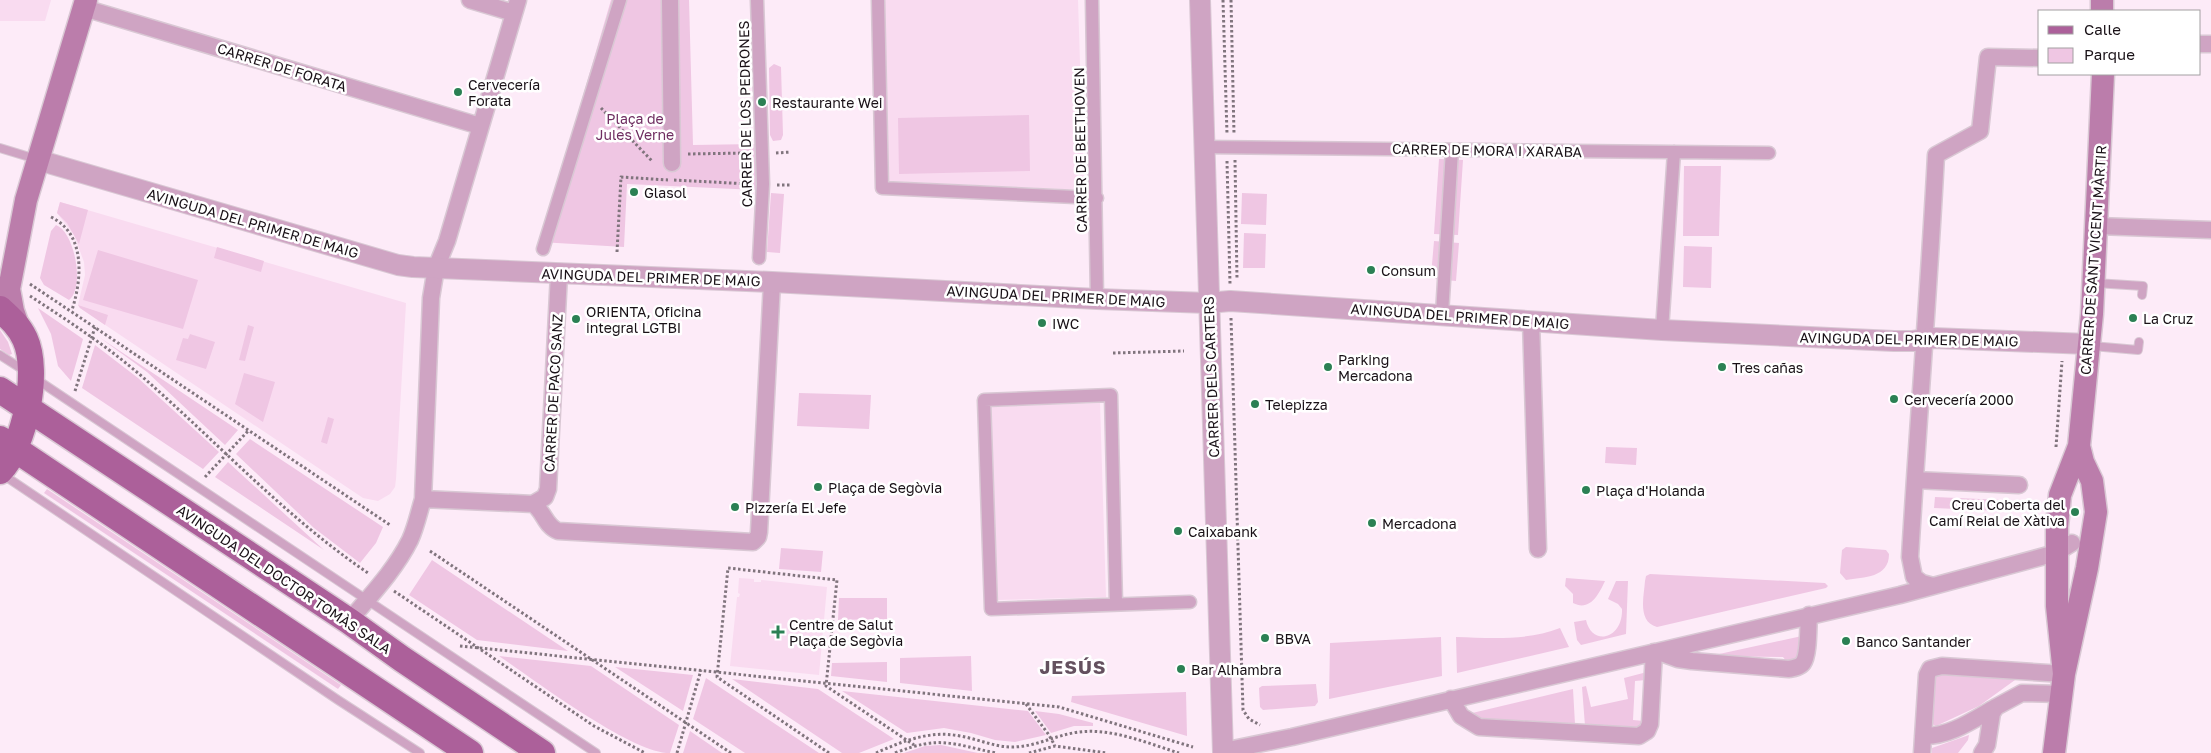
<svg xmlns="http://www.w3.org/2000/svg" width="2211" height="753" viewBox="0 0 2211 753" font-family="'Golos Text',sans-serif">
<style>
.built{fill:#f9dbf0}
.green{fill:#efc6e3}
.lines{fill:none;stroke-linecap:round;stroke-linejoin:round}
.service-casing{stroke:#d9c8d4;stroke-width:10}
.pedestrian-casing{stroke:#d9c8d4;stroke-width:15}
.minor-casing{stroke:#d9c8d4;stroke-width:19}
.tertiary-casing{stroke:#d9c8d4;stroke-width:22}
.secondary-casing{stroke:#d9c8d4;stroke-width:25}
.primary-casing{stroke:#d9c8d4;stroke-width:29}
.path{stroke:#80747d;stroke-width:3;stroke-dasharray:2.5 2.5;stroke-linecap:butt}
.service{stroke:#cfa4c3;stroke-width:8}
.pedestrian{stroke:#cfa4c3;stroke-width:12}
.minor{stroke:#cfa4c3;stroke-width:16}
.tertiary{stroke:#cfa4c3;stroke-width:20}
.secondary{stroke:#bb7dab;stroke-width:22}
.primary{stroke:#ac609a;stroke-width:26}
.poi-dot{fill:#2b8054;stroke:#fff;stroke-width:2}
.labels{text-anchor:middle;dominant-baseline:central;stroke-width:5;stroke-linejoin:round;paint-order:stroke}
.street-label{font-size:14px;fill:#191117;stroke:#fff}
.poi-label{font-size:14px;fill:#191117;stroke:#fff;text-anchor:start}
.park-label{font-size:14px;fill:#6e2c60;stroke:#fff}
.district-label{font-size:19px;font-weight:bold;letter-spacing:1px;fill:#64515f;stroke:#fff}
</style>
<rect width="100%" height="100%" fill="#fdebf8"/>
<path class="built" d="M0,0H51L45,21H0Z
M882,0H1078L1084,190L887,181Z
M60,202L406,303L396,479L395,487L390,494L378,501L363,498L80,308L78,305L85,275L84,262L74,235L57,213Z
M1100,403L1106,597L997,600L990,407Z
M739,578L754,579V582H761V580L827,587L819,675L730,666L737,597H739L740,594L738,593Z"/>
<path class="green" d="M611,0H689L693,145L756,144L757,190L627,184L624,247L540,242Z
M774,64L781,67L783,135L781,140L773,141L770,135L769,68Z
M1029,115L1030,171L899,174L898,118Z
M1439,159L1463,160L1458,235L1434,234Z
M1684,166H1721L1719,236H1683Z
M771,193L784,194L780,253L767,252Z
M1242,193L1267,194L1266,225L1241,224Z
M60,202L88,210L79,244L67,223L57,213Z
M56,225C75,232 85,288 69,300L44,285L40,278L51,231Z
M1244,233L1266,234L1265,268H1243Z
M1434,241L1459,243L1456,281L1436,279L1431,276Z
M1684,246L1712,247L1711,288L1683,287Z
M217,247L264,261L261,272L214,258Z
M98,250L198,280L183,329L83,300Z
M78,305L108,315L105,325L80,308Z
M38,308L83,339L71,381L58,366L51,334Z
M248,325L254,327L245,361L239,360Z
M0,330L8,342L12,354L9,355L0,349Z
M190,334L215,342L206,369L176,360L183,338L188,339Z
M99,337L238,430L225,445L147,372Z
M95,345L138,378L219,452L203,469L82,388Z
M244,373L275,382L263,422L235,404Z
M799,393L871,395L869,429L797,426Z
M328,417L334,419L327,444L321,442Z
M250,439L383,527L376,543L360,563L314,528L236,454Z
M1606,447L1637,448L1636,465L1605,463Z
M228,462L324,550L215,477Z
M47,489L341,685L338,689L44,493Z
M1935,497L2002,500L2001,511L1934,508Z
M1846,547L1886,550L1889,554C1889,578 1864,577 1846,580L1840,573L1842,550Z
M781,548L823,551L821,572L779,569Z
M432,560L568,651L477,640L409,595Z
M1650,574L1825,583L1828,586L1826,588L1657,627C1637,622 1644,596 1645,581L1646,576Z
M1566,578L1605,581C1599,594 1590,612 1573,603V594L1565,586Z
M1616,581H1628L1626,634L1581,645L1577,640L1574,622L1586,620C1592,647 1623,639 1622,609L1618,604L1608,599Z
M839,598H887V619L838,620Z
M1560,628L1569,647L1457,673L1456,637C1490,638 1528,641 1560,628Z
M1802,636L1799,658L1787,662L1783,657L1710,656Z
M1441,637L1442,676L1329,699L1330,643Z
M499,656L591,666L679,725L670,753C631,753 535,680 499,656Z
M971,656L972,691L900,683V658Z
M887,662V682L831,676L832,663Z
M615,667L693,675L683,711Z
M1647,672L1646,680L1635,681L1633,720L1644,721L1639,731L1585,726L1582,687L1586,686L1591,707L1628,699L1624,678Z
M1941,672L2014,676L2015,680L1979,706L1936,726L1932,724L1934,683L1935,677Z
M706,678L819,753H745L693,719Z
M732,679L818,689L894,739L859,753H842Z
M1316,684L1318,702L1315,706L1263,710L1260,707L1259,688L1262,686Z
M1573,689L1575,724L1501,720L1494,724L1468,714Z
M842,691L1028,711L1046,735L1015,742L995,740L971,733L944,728L907,733Z
M1186,692L1187,736L1071,702L1072,696Z
M1035,711L1059,714L1093,723V726H1074L1051,733Z
M690,731L722,753H683Z
M1969,735L1968,740L1958,753H1932V748Z
M941,745L978,753H904L925,746Z"/>
<g class="lines">
<g class="service-casing">
<path id="service" d="M0,148L36,159
M2095,283L2143,286L2142,295
M2092,346L2138,350L2139,342
M0,355L25,371
M36,379L596,753
M2,474L338,700L420,753"/>
</g>
<g class="pedestrian-casing">
<path id="pedestrian" d="M757,0L763,184L759,258
M878,0L882,188L1097,198
M1092,0L1097,299
M1204,147L1769,153
M543,249L620,0
M1442,314L1452,150
M1662,330L1674,152
M1116,604L1111,395L984,400L991,609L1190,602"/>
</g>
<g class="minor-casing">
<path id="minor" d="M470,0L514,13
M670,0L672,163
M84,8L480,126
M2200,44H2211
M2097,226L2211,230
M1531,321L1538,549
M1915,480L2019,485
M423,499L533,504C544,511 545,526 558,531L753,542L758,537L759,532L772,282
M533,504L545,497L548,489L559,274
M1933,586L1922,583L1914,577L1910,557C1918,422 1929,289 1936,155L1980,131L1988,57L2040,58
M349,621C371,595 395,570 410,540C416,527 419,512 423,499L431,298L436,268L447,241L518,0
M1659,652L1678,659L1692,661L1789,669C1794,668 1800,667 1803,663C1809,655 1808,626 1809,615
M1451,699L1461,716L1479,727L1639,736L1647,731L1650,724L1654,652
M1923,736C1949,737 1973,720 1996,707
M1223,751L1292,737L1900,595L2056,553L2072,543
M1922,753L1927,675L1930,669L1942,666L2064,674
M1982,753L1987,745L1992,713L1996,707L2022,693L2062,694"/>
</g>
<g class="tertiary-casing">
<path id="tertiary" d="M1200,0L1223,753
M38,160L398,265L413,267L772,282L1097,299L1208,303L1230,301L1662,330L1894,341H1913L1933,338L2088,344"/>
</g>
<g class="secondary-casing">
<path id="secondary" d="M2102,0V11
M19,328L13,311L9,289L26,200L86,0
M2064,674L2057,606V527L2060,495L2079,446L2092,314L2103,74
M2054,753L2064,674L2087,568L2096,512L2092,481L2083,462L2079,446"/>
</g>
<g class="primary-casing">
<path id="primary" d="M0,309C10,318 19,326 25,339C40,372 25,445 0,471
M0,390L349,621L402,659L542,753
M0,439L470,753"/>
</g>
<path class="path" d="M1223,0L1227,134
M1231,0L1234,134
M601,108L653,162
M776,153L791,152
M688,154L747,153
M1235,160L1237,279
M1227,161L1230,284
M674,180L750,184
M777,185H791
M51,217C86,234 82,279 72,310
M617,252L621,177L668,180
M30,284L390,525
M30,296C70,322 110,348 146,380C220,445 287,518 368,573
M1231,318L1243,710L1249,719L1260,725
M1113,353L1184,351
M75,391L95,327
M2056,447L2062,361
M205,477L249,430
M430,551L731,753
M394,591L594,726L645,753
M460,646L1059,707L1193,747
M1026,704L1049,735L1055,746
M677,753L701,670
M829,753L717,677L728,568L837,580L826,686L914,745
M876,753C903,741 930,730 960,736C978,739 994,747 1012,747C1036,747 1055,735 1079,732C1112,728 1147,743 1179,753
M895,753C940,735 952,744 996,753
M1029,753L1055,746L1107,753"/>
<use href="#service" class="service"/>
<use href="#pedestrian" class="pedestrian"/>
<use href="#minor" class="minor"/>
<use href="#tertiary" class="tertiary"/>
<use href="#secondary" class="secondary"/>
<use href="#primary" class="primary"/>
</g>
<g class="poi-dot">
<circle cx="458" cy="92" r="5"/>
<circle cx="762" cy="102" r="5"/>
<circle cx="634" cy="192" r="5"/>
<circle cx="1371" cy="270" r="5"/>
<circle cx="2133" cy="318" r="5"/>
<circle cx="576" cy="319" r="5"/>
<circle cx="1042" cy="323" r="5"/>
<circle cx="1328" cy="367" r="5"/>
<circle cx="1722" cy="367" r="5"/>
<circle cx="1894" cy="399" r="5"/>
<circle cx="1255" cy="404" r="5"/>
<circle cx="818" cy="487" r="5"/>
<circle cx="1586" cy="490" r="5"/>
<circle cx="735" cy="507" r="5"/>
<circle cx="2075" cy="512" r="5"/>
<circle cx="1372" cy="523" r="5"/>
<circle cx="1178" cy="531" r="5"/>
<path d="M775.5 624.5h5v5h5v5h-5v5h-5v-5h-5v-5h5z"/>
<circle cx="1265" cy="638" r="5"/>
<circle cx="1846" cy="641" r="5"/>
<circle cx="1181" cy="669" r="5"/>
</g>
<g class="labels">
<g class="street-label">
<text transform="translate(282 67) rotate(17)">CARRER DE FORATA</text>
<text transform="translate(745 114) rotate(-91)">CARRER DE LOS PEDRONES</text>
<text transform="translate(1080 150) rotate(-91)">CARRER DE BEETHOVEN</text>
<text transform="translate(1487 150) rotate(1)">CARRER DE MORA I XARABA</text>
<text transform="translate(253 223) rotate(16)">AVINGUDA DEL PRIMER DE MAIG</text>
<text transform="translate(2093 260) rotate(-86)">CARRER DE SANT VICENT MÀRTIR</text>
<text transform="translate(651 277) rotate(2)">AVINGUDA DEL PRIMER DE MAIG</text>
<text transform="translate(1056 296) rotate(3)">AVINGUDA DEL PRIMER DE MAIG</text>
<text transform="translate(1460 316) rotate(4)">AVINGUDA DEL PRIMER DE MAIG</text>
<text transform="translate(1909 339) rotate(1)">AVINGUDA DEL PRIMER DE MAIG</text>
<text transform="translate(1211 377) rotate(-92)">CARRER DELS CARTERS</text>
<text transform="translate(553 393) rotate(-87)">CARRER DE PACO SANZ</text>
<text transform="translate(284 579) rotate(34)">AVINGUDA DEL DOCTOR TOMÀS SALA</text>
</g>
<g class="poi-label">
<text x="468" y="84">Cervecería<tspan x="468" dy="16">Forata</tspan></text>
<text x="772" y="102">Restaurante Wei</text>
<text x="644" y="192">Glasol</text>
<text x="1381" y="270">Consum</text>
<text x="586" y="311">ORIENTA, Oficina<tspan x="586" dy="16">integral LGTBI</tspan></text>
<text x="2143" y="318">La Cruz</text>
<text x="1052" y="323">IWC</text>
<text x="1338" y="359">Parking<tspan x="1338" dy="16">Mercadona</tspan></text>
<text x="1732" y="367">Tres cañas</text>
<text x="1904" y="399">Cervecería 2000</text>
<text x="1265" y="404">Telepizza</text>
<text x="828" y="487">Plaça de Segòvia</text>
<text x="1596" y="490">Plaça d'Holanda</text>
<text x="2065" y="504" text-anchor="end">Creu Coberta del<tspan x="2065" dy="16">Camí Reial de Xàtiva</tspan></text>
<text x="745" y="507">Pizzería El Jefe</text>
<text x="1382" y="523">Mercadona</text>
<text x="1188" y="531">Caixabank</text>
<text x="789" y="624">Centre de Salut<tspan x="789" dy="16">Plaça de Segòvia</tspan></text>
<text x="1275" y="638">BBVA</text>
<text x="1856" y="641">Banco Santander</text>
<text x="1191" y="669">Bar Alhambra</text>
</g>
<g class="park-label">
<text x="635" y="118">Plaça de<tspan x="635" dy="16">Jules Verne</tspan></text>
</g>
<g class="district-label">
<text x="1073" y="666">JESÚS</text>
</g>
</g>
<rect x="2038" y="10" width="162" height="65" fill="#ffffff" stroke="#a3a0a2"/>
<rect x="2048" y="26" width="25" height="8" fill="#ac609a" stroke="#a3a0a2"/>
<text x="2084" y="35" font-size="15" fill="#191117">Calle</text>
<rect x="2048" y="48" width="25" height="15" fill="#efc6e3" stroke="#a3a0a2"/>
<text x="2084" y="60" font-size="15" fill="#191117">Parque</text>
</svg>
